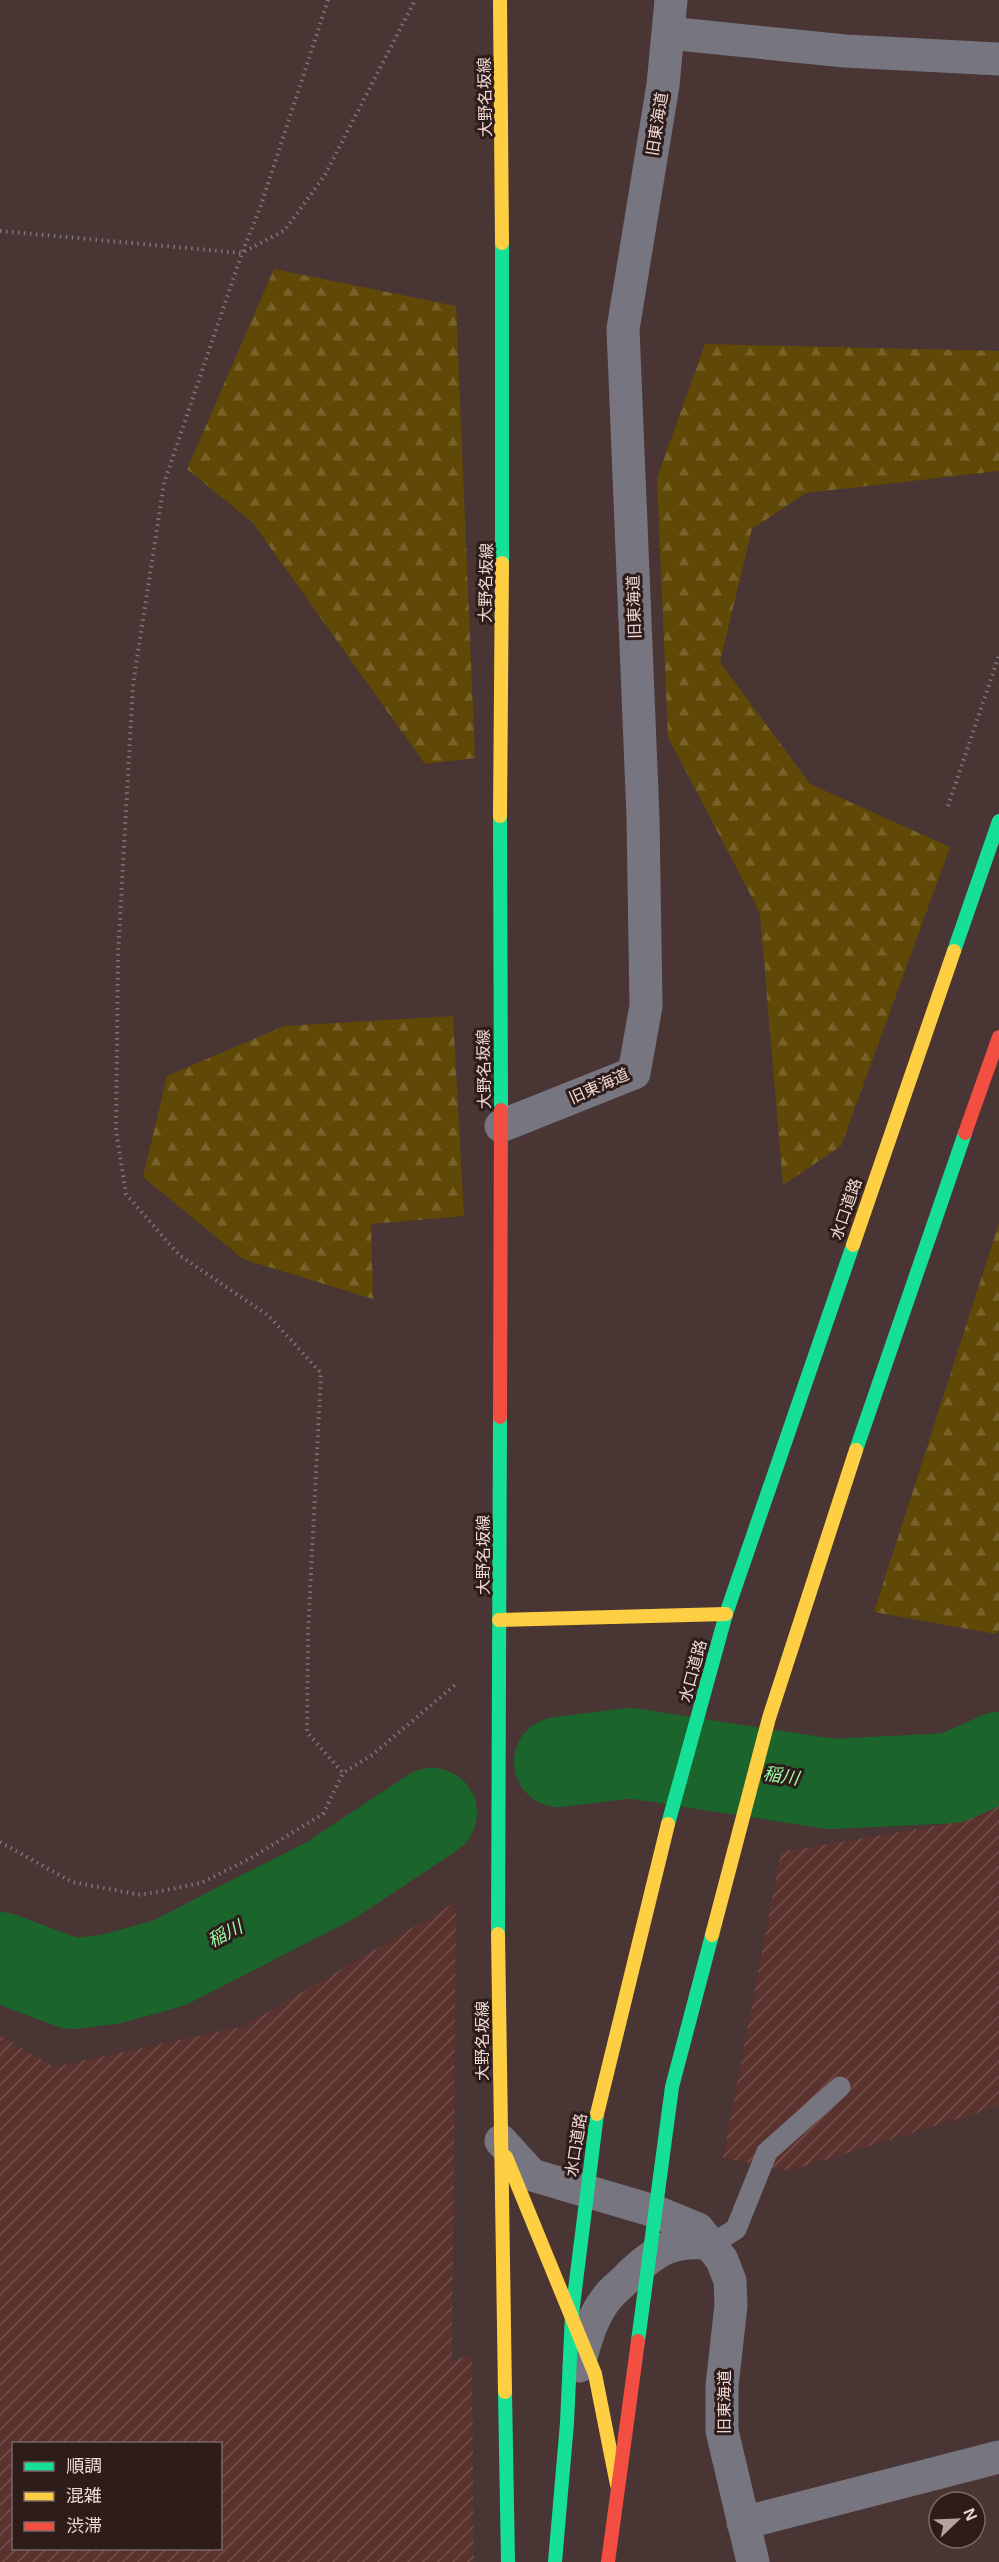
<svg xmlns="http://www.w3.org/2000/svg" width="999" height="2562" viewBox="0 0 999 2562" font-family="Helvetica,'Noto Sans JP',sans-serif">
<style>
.industrial{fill:url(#industrial-furrows);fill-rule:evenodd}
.forest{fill:url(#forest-firs)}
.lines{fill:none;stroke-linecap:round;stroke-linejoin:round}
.river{stroke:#1b652d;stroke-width:90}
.path{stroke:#7c767c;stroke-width:4;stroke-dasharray:1.5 4.5;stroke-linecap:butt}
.lane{stroke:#777680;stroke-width:21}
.street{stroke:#777680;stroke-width:33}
.fast{stroke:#16e098;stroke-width:14}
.slow{stroke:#ffcf43;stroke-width:14}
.jam{stroke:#f24e42;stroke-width:14}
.labels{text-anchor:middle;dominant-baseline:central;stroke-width:6;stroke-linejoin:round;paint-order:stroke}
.street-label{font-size:16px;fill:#f0d8d4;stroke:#2d1c1a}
.water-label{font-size:18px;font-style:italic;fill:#9afca8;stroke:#2d1c1a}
</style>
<defs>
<pattern id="industrial-furrows" width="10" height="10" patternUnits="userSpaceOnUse" patternTransform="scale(1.5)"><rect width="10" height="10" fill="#5a322e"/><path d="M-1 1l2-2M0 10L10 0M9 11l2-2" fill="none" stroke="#724f4b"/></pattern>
<pattern id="forest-firs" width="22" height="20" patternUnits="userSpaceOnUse" patternTransform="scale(1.5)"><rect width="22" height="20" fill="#604907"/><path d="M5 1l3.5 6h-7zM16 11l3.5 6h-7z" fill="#77622a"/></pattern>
</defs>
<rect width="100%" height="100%" fill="#493533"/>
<path class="industrial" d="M999,1805V2106L789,2171L723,2158L781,1852L946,1824Z
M456,1902L452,2361L472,2355L474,2562H0V2035L54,2067L244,2026ZM14,2444H220V2548H14Z"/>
<path class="forest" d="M274,269L456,306L475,758L425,764L253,523L187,469Z
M705,344L999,351V471L806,493L752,529L720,662L810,784L950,847L841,1146L783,1185L760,913L668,737L657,478Z
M453,1016L464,1216L371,1224L373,1299L243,1259L143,1177L167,1076L284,1026Z
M999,1223V1630L996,1634L874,1612Z"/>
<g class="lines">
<path class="river" d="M559,1762L630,1753L831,1784L952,1778L999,1757
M0,1957L72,1984L111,1979L169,1963L331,1880L432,1813"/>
<path class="path" d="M328,0L260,208L242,253L164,483L133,685L118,955L116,1131L126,1194L179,1255L269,1316L321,1373L308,1633L307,1732L343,1773L372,1755L455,1685
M0,231L242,253L285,230L325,175L415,0
M948,806L999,655
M0,1842L72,1882L141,1895L201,1883L251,1858L323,1814L343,1773"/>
<path class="lane" d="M712,2244L736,2229L767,2152L840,2087"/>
<path class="street" d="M668,33L845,51L999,59
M501,1126L634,1073L646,1006L643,817L623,329L663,85L671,0
M501,2141L532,2175L654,2211L698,2229L722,2260L730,2281L731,2305L722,2386V2431L753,2562
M579,2366C584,2344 592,2316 607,2298C614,2289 623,2283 630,2275C657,2249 674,2239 712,2244
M743,2523L999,2457"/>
<path class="fast" d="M502,563V243
M500,816L501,1110
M954,951L999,821
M856,1450L965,1133
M668,1824L726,1614L853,1245
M498,1934L500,1417
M638,2341L672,2087L712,1935
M505,2392L508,2562
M555,2562L567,2423L572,2314L597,2114"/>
<path class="slow" d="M500,0L502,243
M500,816L502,563
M853,1245L954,951
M499,1620L726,1614
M498,1934L505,2392
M712,1935L769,1718L856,1450
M597,2114L668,1824
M506,2157L595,2374L617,2485"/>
<path class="jam" d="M965,1133L999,1037
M500,1417L501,1110
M608,2562L638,2341"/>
</g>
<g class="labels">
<g class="street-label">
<text transform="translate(485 97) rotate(-91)">大野名坂線</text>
<text transform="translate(657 124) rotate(-81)">旧東海道</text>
<text transform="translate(486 583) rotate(-89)">大野名坂線</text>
<text transform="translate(634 607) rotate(-92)">旧東海道</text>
<text transform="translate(484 1069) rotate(-91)">大野名坂線</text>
<text transform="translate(599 1086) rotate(-24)">旧東海道</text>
<text transform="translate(846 1209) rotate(-71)">水口道路</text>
<text transform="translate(483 1555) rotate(-90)">大野名坂線</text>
<text transform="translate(693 1671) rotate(-75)">水口道路</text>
<text transform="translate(482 2041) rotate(-90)">大野名坂線</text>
<text transform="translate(576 2145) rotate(-81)">水口道路</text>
<text transform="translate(724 2402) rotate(-90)">旧東海道</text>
</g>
<g class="water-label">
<text transform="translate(781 1776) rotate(9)">稲川</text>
<text transform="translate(225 1934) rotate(-27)">稲川</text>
</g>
</g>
<rect x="12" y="2442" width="210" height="108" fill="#2d1c1a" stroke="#7b6764" stroke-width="1.5"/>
<rect x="24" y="2462" width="30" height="9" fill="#16e098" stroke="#7b6764" stroke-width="1.5"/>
<text x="66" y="2472" font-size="18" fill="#f0d8d4">順調</text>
<rect x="24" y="2492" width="30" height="9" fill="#ffcf43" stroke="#7b6764" stroke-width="1.5"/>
<text x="66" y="2502" font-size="18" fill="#f0d8d4">混雑</text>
<rect x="24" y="2522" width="30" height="9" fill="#f24e42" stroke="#7b6764" stroke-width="1.5"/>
<text x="66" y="2532" font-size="18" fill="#f0d8d4">渋滞</text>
<g transform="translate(957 2520) rotate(67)"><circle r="28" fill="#2d1c1a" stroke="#7b6764" stroke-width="1.5"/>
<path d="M0-4.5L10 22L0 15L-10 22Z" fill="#b69f9c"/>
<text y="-9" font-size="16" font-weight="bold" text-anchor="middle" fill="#f0d8d4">N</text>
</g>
</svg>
